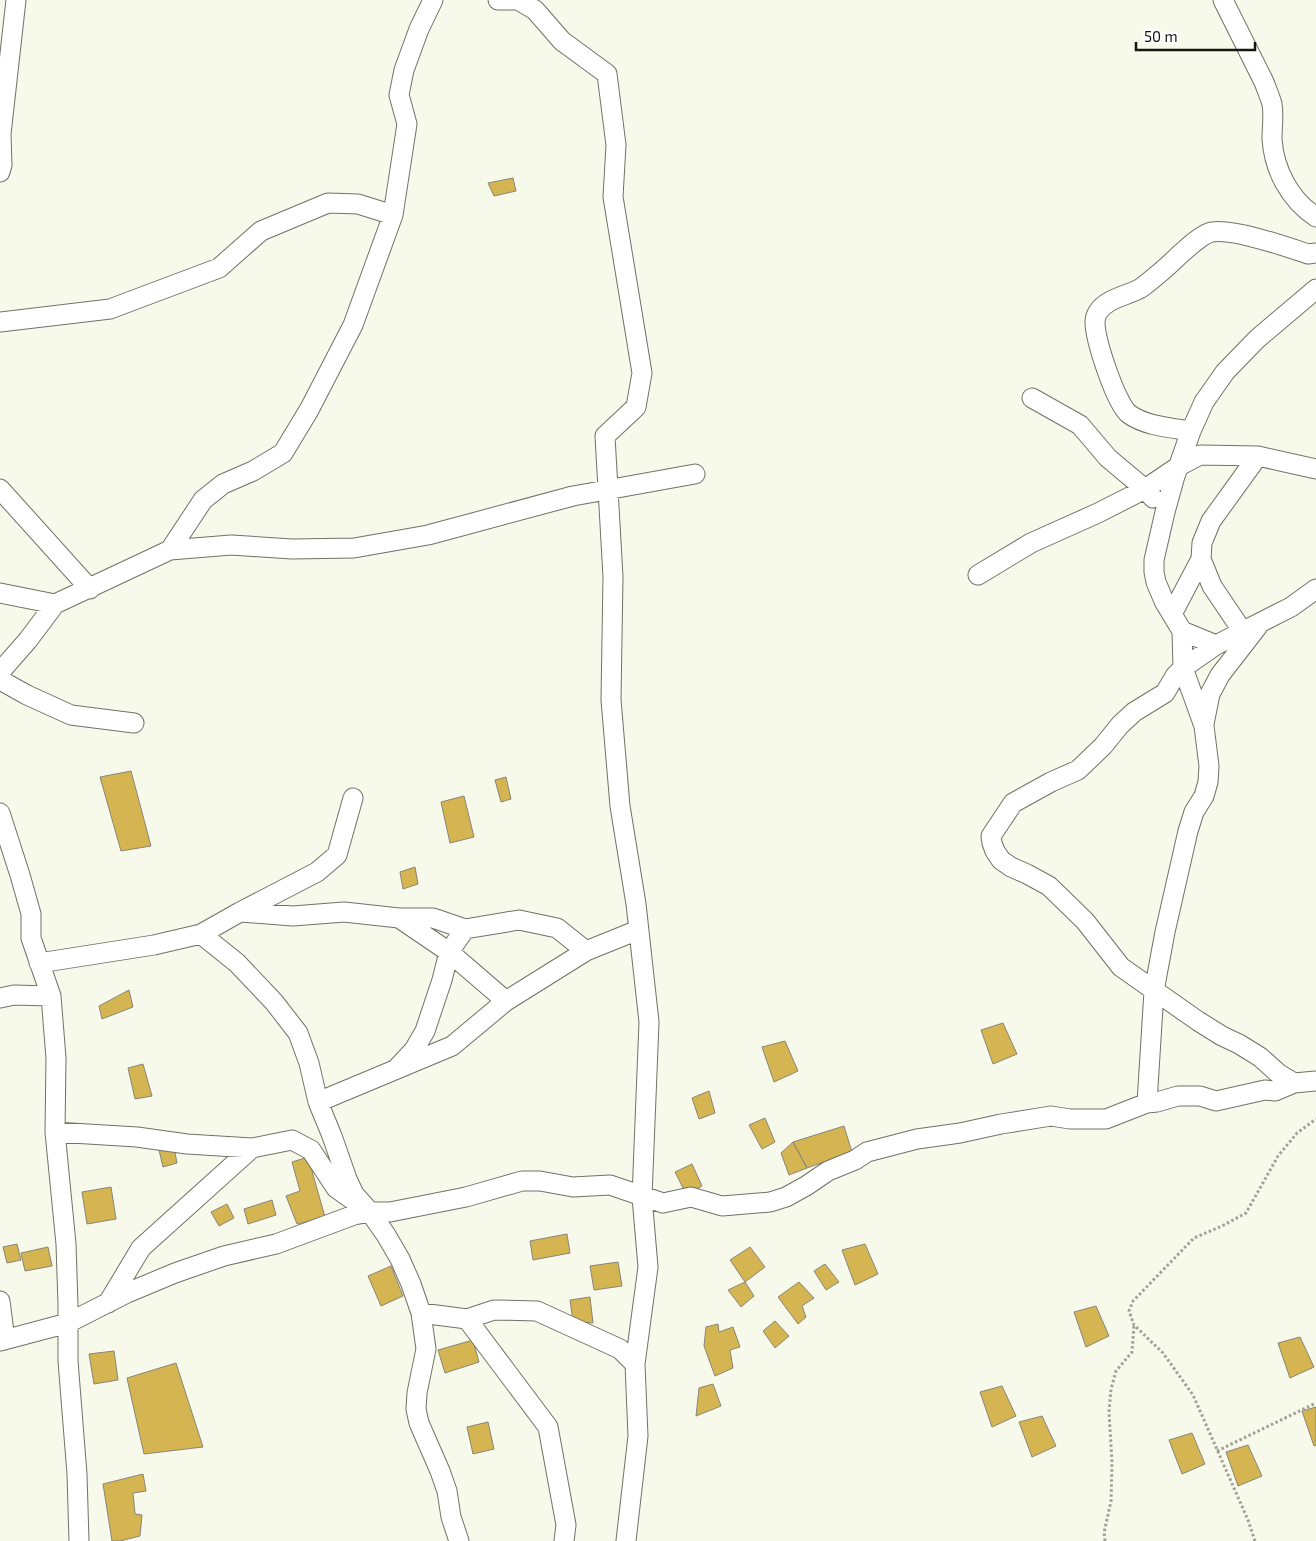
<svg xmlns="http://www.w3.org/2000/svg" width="1316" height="1541" viewBox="0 0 1316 1541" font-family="'Exo 2',sans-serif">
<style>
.building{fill:#d4b551;stroke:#898579}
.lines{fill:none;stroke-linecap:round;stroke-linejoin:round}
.minor-casing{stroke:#707265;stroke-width:21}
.path{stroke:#a0a196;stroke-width:3;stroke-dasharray:2.5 2.5;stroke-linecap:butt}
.minor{stroke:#fff;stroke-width:19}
</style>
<rect width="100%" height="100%" fill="#f7f9ea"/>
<path class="building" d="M513,178L516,191L494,196L488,183Z
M131,771L151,846L121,851L100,777Z
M506,777L511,799L501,802L495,780Z
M464,796L474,837L450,843L441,802Z
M415,867L418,884L403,889L400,872Z
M129,990L133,1007L102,1019L99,1006Z
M1003,1023L1017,1054L993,1064L981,1030Z
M785,1041L798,1071L774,1082L762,1047Z
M143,1064L152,1096L135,1099L128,1068Z
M709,1091L715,1113L699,1119L692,1098Z
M765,1118L775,1142L762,1149L749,1125Z
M844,1126L852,1152L807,1168L793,1142Z
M793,1142L807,1168L789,1175L781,1153Z
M174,1147L177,1163L163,1167L159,1150Z
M308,1157L325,1217L297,1224L286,1196L300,1191L292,1162Z
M692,1164L702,1186L686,1194L675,1172Z
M111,1187L116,1219L87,1224L82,1192Z
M272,1200L276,1215L248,1224L244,1209Z
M227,1204L234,1218L219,1226L211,1212Z
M567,1234L570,1253L533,1260L530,1241Z
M17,1244L21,1260L7,1263L3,1247Z
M865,1244L878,1274L855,1285L842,1250Z
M48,1247L52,1266L25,1271L21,1253Z
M750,1247L765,1267L745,1282L730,1260Z
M618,1262L622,1286L594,1290L590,1266Z
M825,1264L839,1282L826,1290L814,1271Z
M391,1266L403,1296L381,1306L368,1276Z
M745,1282L754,1296L741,1307L728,1290Z
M799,1282L814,1298L802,1306L806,1317L798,1324L778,1297Z
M590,1297L593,1323L573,1321L570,1300Z
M1096,1306L1109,1336L1086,1347L1074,1312Z
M775,1321L789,1336L775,1348L763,1331Z
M718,1324L719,1332L733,1327L740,1347L730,1350L733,1368L715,1376L704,1346L706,1327Z
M1300,1337L1314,1367L1290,1378L1278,1343Z
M473,1340L479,1362L445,1373L438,1350Z
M114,1351L118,1380L94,1384L89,1354Z
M176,1363L203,1447L144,1454L127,1378Z
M713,1384L721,1406L696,1416L699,1388Z
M1002,1386L1016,1416L992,1427L980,1392Z
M1316,1407V1445L1314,1446L1302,1411Z
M1042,1416L1056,1446L1032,1457L1019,1422Z
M488,1422L494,1449L473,1454L467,1427Z
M1192,1433L1205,1464L1182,1474L1169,1440Z
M1248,1445L1262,1476L1238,1486L1226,1452Z
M143,1474L146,1491L133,1493L135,1514L142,1515L140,1536L120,1541H112L103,1484Z"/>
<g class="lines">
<g class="minor-casing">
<path id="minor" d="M498,0H517
M518,0L535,10L562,41L607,74L616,145L613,197L642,373L636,407L605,436L613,577L611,700L620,806L636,904L649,1022L642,1197L648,1267L635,1364L638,1436L626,1541
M1223,0L1264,82C1267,90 1270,97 1272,104C1274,116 1272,127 1272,139C1274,170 1290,200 1316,217
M0,172L2,165L1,134L16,0
M0,322L110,309L219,268L261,231L328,203L358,204L393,215
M1032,398L1080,425L1108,458L1145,489L1153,498
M1191,431C1172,428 1145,426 1129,414C1116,404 1095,340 1095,322C1095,319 1096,315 1098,312C1107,298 1127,296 1141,288C1148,283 1155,277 1162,271C1173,262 1199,234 1212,232C1233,228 1287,247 1308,254L1316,253
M0,489L90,589
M170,550L203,500L223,484L253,471L283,453L309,410L353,325L393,215L407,124L399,95L404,70L419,29L433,0
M1201,559L1212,586L1243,632
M978,575L1031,543L1098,513L1145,489L1179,466L1200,455L1258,456L1316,469
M0,593L55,604
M1172,614L1201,559L1202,543L1211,521L1258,456
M1182,631L1216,645
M0,672L28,640L55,604L170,550L231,545L292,549L354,548L428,535L573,496L695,474
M0,680L27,695L71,715L134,723
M1204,724L1210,694L1220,675L1258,626
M0,813L20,875L31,914V938L51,996L56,1058L55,1132L66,1244L68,1305V1361L77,1474L79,1541
M240,912L293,916L344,912L399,918H433L465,929L519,920L557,928L586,951
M399,918L449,952L506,1001
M201,934L237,963L274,1002L298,1033L309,1063L318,1102L332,1136L347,1179L354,1194L370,1212L386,1235L400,1259L411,1284L421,1313L426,1349L417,1393L416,1409L419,1423L440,1471L447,1491L451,1517L459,1541
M39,963L154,945L201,934L240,912L317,872L337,855L353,798
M0,998L14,995L51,996
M398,1067L414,1050L425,1031L442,980L449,952L465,929
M1294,1083L1279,1074L1260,1057L1239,1044L1222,1036L1198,1021L1121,967L1085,921L1049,886L1027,874L1011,867L1001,860L995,851L992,843L991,836L1013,803L1051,782L1078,770L1103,746L1120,725L1134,712L1165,693L1175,676L1183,668L1216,645L1291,607L1316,589
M318,1102L452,1046L506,1001L586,951L638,930
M1147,1103L1154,991L1165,932L1188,831L1194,812L1204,796L1208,782L1209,766L1204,726L1183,668L1182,631L1164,601L1156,582L1154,572V560L1165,512L1175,476L1191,431L1204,402L1225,372L1257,339L1316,289
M55,1132L137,1137L187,1144L252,1148L292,1140L311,1150L336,1188L357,1203
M0,1301L5,1340
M108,1303L141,1248L252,1148
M421,1313L467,1319L548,1427L566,1525L564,1541
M467,1319L494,1310L537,1311L620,1349L635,1364
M0,1341L68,1323L127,1293L175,1273L224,1256L276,1244L354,1215L370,1212H390L466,1197L522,1181H540L573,1187L610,1185L663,1203L691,1197L722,1206L770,1202L786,1197L806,1186L828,1171L855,1160L867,1152L917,1139L960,1133L1001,1124L1051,1116L1070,1119H1106L1147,1103L1157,1102L1178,1096H1200L1216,1101L1265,1090L1275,1091L1294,1083L1316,1081"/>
</g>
<path class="path" d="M1217,1451L1316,1403
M1105,1541L1104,1533L1111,1501L1112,1462L1109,1412L1111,1389L1116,1371L1132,1352L1134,1325
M1255,1541L1248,1520L1193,1395L1163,1353L1134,1325L1129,1311L1133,1301L1194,1238L1222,1226L1246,1213L1278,1156L1297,1133L1316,1119"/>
<use href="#minor" class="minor"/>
</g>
<path d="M1136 42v8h119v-8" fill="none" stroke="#151611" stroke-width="2.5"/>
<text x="1144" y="42" font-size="15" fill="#151611" stroke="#ffffff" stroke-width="4" paint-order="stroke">50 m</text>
</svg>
